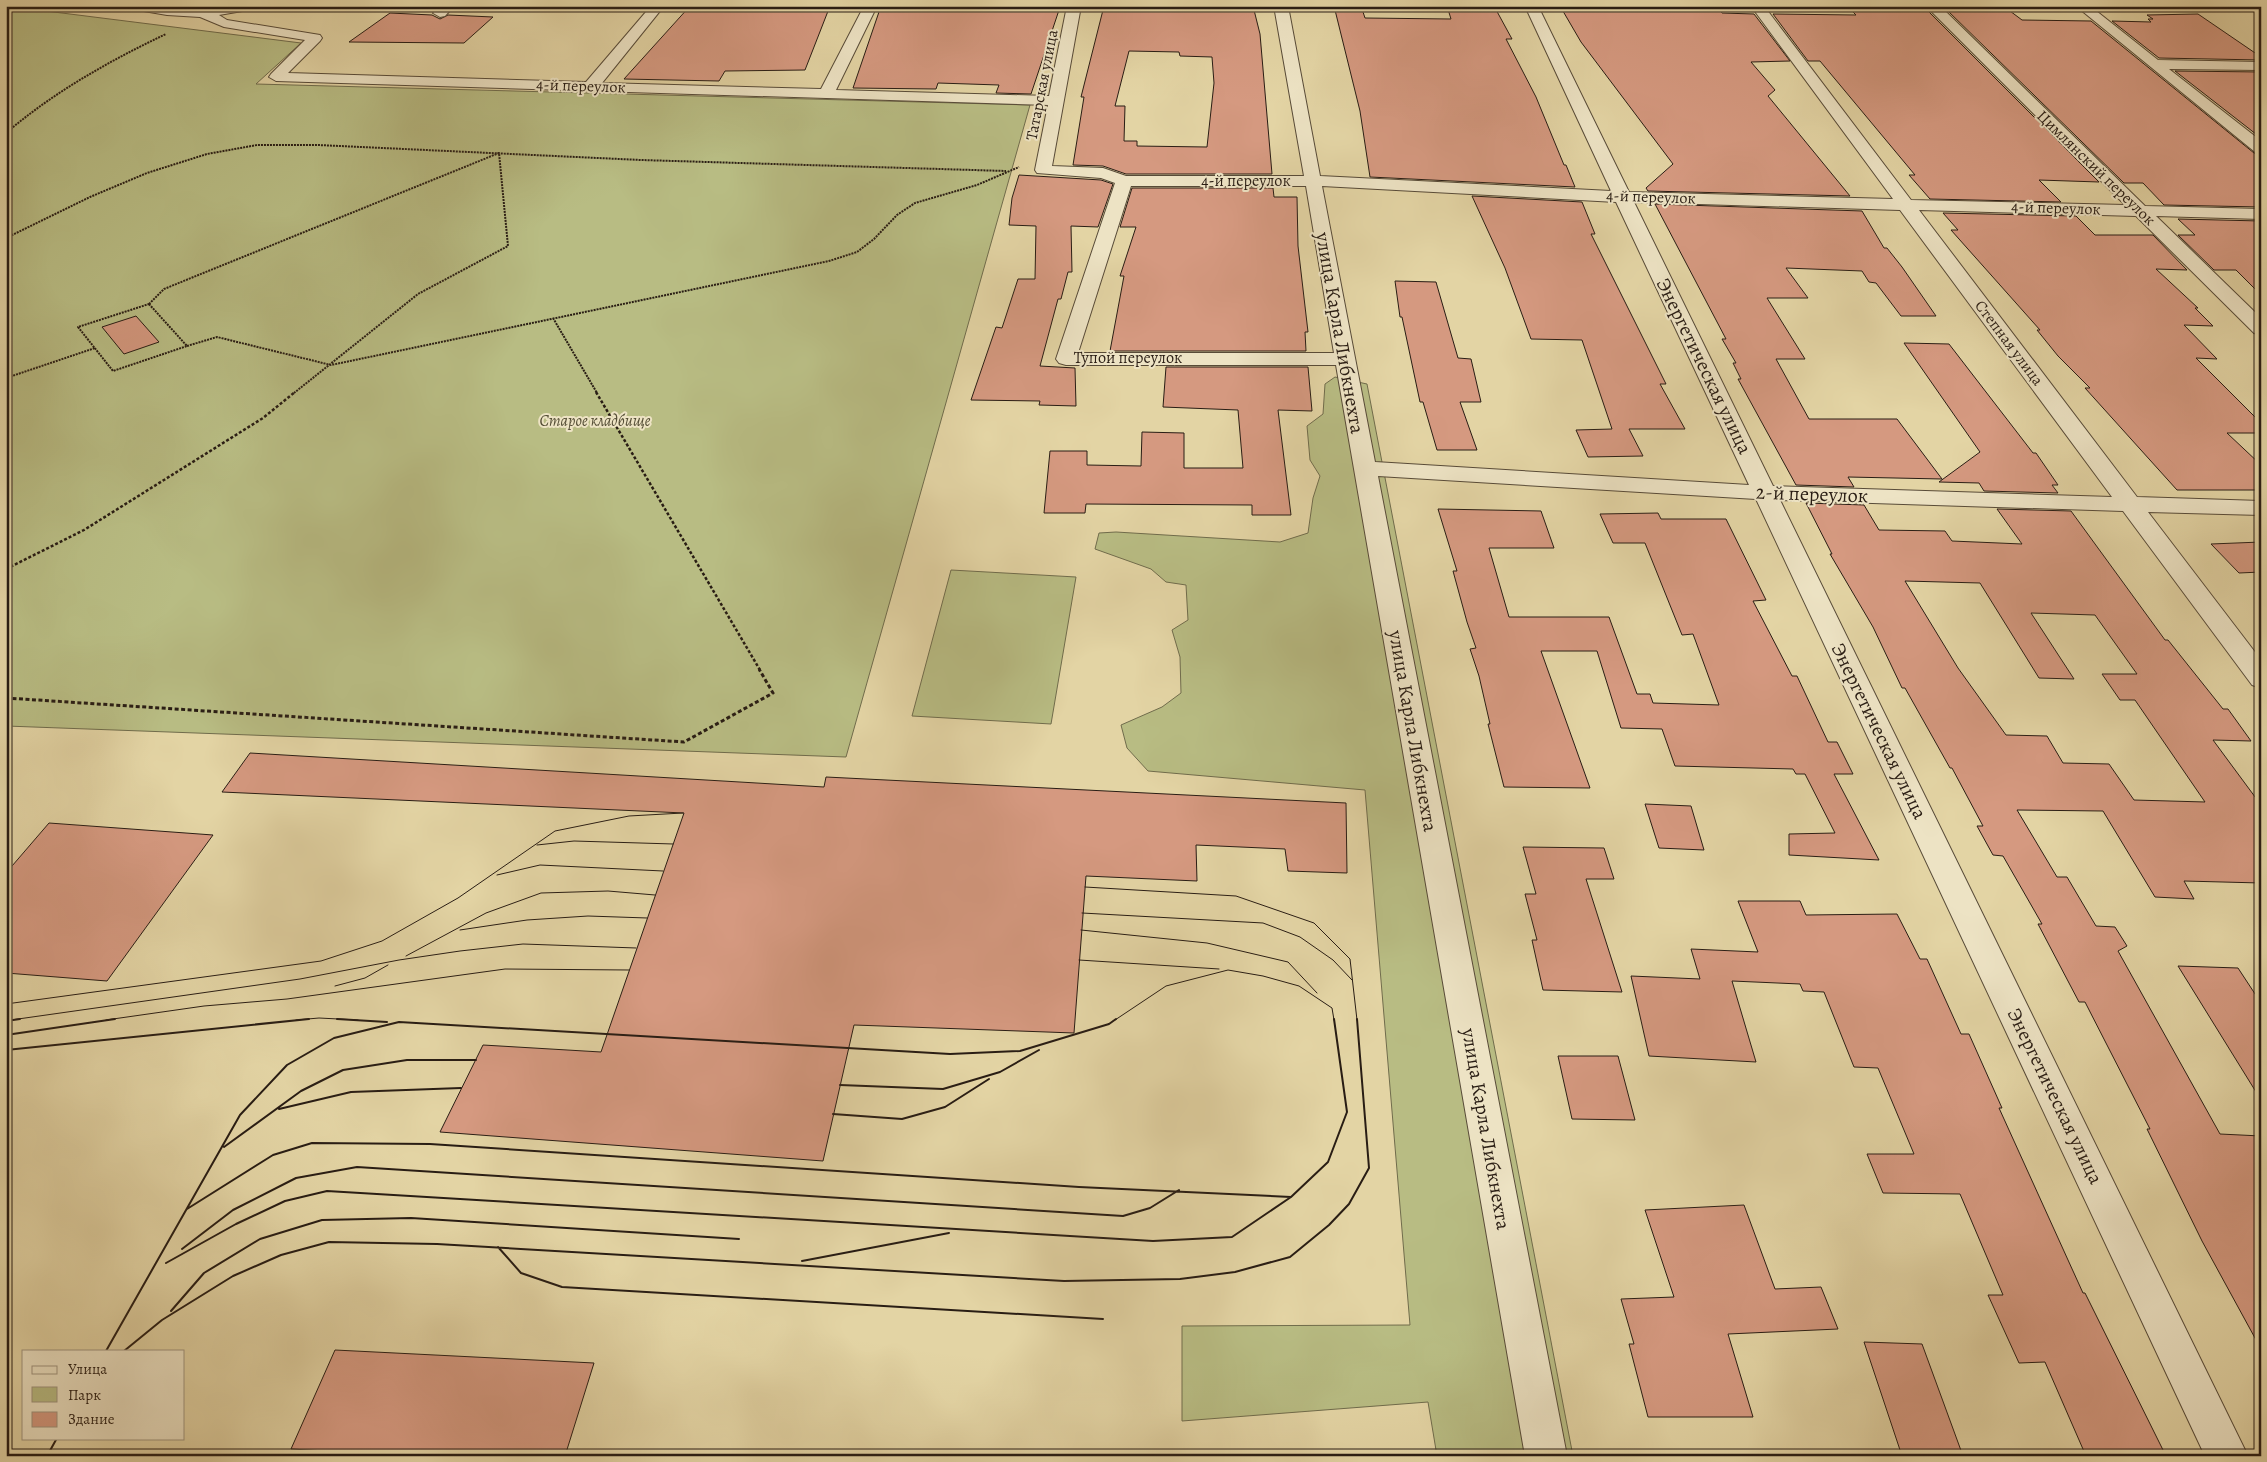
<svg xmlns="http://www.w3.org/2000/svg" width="2267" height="1462" viewBox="0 0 2267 1462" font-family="Alegreya,serif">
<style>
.green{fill:#b8bc83;stroke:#706c4c}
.building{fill:#d59980;stroke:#291d14;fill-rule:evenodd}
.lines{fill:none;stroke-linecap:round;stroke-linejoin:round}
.minor-casing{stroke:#584b38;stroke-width:2}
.path-far2{stroke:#291d14;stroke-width:2;stroke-dasharray:2 1;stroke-linecap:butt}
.path-far1{stroke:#291d14;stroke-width:2.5;stroke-dasharray:3 2;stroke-linecap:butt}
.path{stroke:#291d14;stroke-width:3;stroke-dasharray:4 2.5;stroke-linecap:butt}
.minor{fill:#ede3c4;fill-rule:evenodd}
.tram-far1{stroke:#291d14;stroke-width:1}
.tram{stroke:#291d14;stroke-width:2}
.labels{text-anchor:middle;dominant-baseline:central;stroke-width:4;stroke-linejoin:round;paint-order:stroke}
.far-street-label{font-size:16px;fill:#291d14;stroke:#ede3c4}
.far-park-label{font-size:16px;font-style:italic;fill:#544d35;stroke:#ede3c4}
.street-label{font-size:20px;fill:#291d14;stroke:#ede3c4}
</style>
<rect width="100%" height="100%" fill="#e3d4a4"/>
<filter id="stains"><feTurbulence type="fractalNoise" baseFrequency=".004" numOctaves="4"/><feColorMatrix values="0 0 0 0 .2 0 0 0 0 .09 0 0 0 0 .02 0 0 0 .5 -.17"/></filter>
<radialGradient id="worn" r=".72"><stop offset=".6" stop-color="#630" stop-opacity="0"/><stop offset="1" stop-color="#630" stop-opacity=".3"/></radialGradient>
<path class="green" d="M6,6L301,43L256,84L1030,105L846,757L6,726Z
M1335,377L1367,384L1573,1456H1437L1428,1402L1182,1421V1326L1410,1325L1365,790L1148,771L1127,748L1121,725L1162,707L1181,693L1180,657L1172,630L1188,620L1186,585L1166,582L1151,569L1095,549L1099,533L1116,532L1280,542L1308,533L1313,498L1320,476L1310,460L1307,426L1323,414L1325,384Z
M951,570L1076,577L1051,724L912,716Z"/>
<path class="building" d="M690,6H830L805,70L725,71L719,81L624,79Z
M881,6H1033L1032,9L1059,10L1031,94L996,93L999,85L938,83L936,89L853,88Z
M1104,6H1212L1213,11L1254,10L1260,34L1272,174H1126L1103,166L1073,165L1084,97H1081ZM1129,51L1179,52L1180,56L1212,57L1214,83L1207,147L1137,146V141H1124L1125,106H1115Z
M1334,6H1361L1365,18L1451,19L1447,6H1494L1512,39H1506L1536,97L1564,165H1566L1575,187L1370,177L1360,111Z
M1560,6H1717L1722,13L1754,14L1790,61L1751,62L1775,90L1768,96L1850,196L1648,191L1646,188L1673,164L1581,42Z
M1849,8L1906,9L1909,11H1928L2099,182L2039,180L2061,202L1930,199L1909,175H1915L1820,61H1808L1773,14L1856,15Z
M1948,11H2010L2022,20L2091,21L2254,153L2261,156V207L2164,205L2143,183H2124Z
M390,13L432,15L440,19L448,15L493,17L464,43L349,42Z
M2198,14L2261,57V60L2159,58L2112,21L2151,22L2148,19H2153L2147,15Z
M2175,71L2261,72V138Z
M1019,175L1101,180L1113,184L1098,227L1071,226L1072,272H1068L1061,299H1058L1040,366L1075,368L1076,406L1039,405L1040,401L971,400L996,327L1002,328L1018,279H1035L1036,226L1009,225L1012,198Z
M1132,188H1273L1274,197H1297L1298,246L1308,332H1305L1306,351H1110L1124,276H1120L1136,227H1120Z
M1472,196L1582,202L1595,234H1591L1666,384H1660L1685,429H1629L1643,456L1588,457L1576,430L1612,429L1582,340L1531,339L1505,268Z
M1655,204L1862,211L1884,248H1887L1902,267L1936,316H1901L1876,283L1869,282L1862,271L1786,268L1808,298H1767L1805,359H1776L1809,419H1897L1942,479L1848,477L1854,487L1796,485L1738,379H1741L1733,363H1736L1722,339H1726Z
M1943,213L2076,216L2095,235H2153L2187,270L2156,269L2198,308H2195L2213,326L2184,325L2217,359L2196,358L2261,423V433H2227L2261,465V490H2177L2085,388H2090L2058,356L2037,330H2040L1951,230H1958Z
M2178,219L2261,221V295L2236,270H2214L2178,235H2195Z
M1395,281L1436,282L1458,358L1471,359L1481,402H1460L1477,450H1437L1423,402H1420L1402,317H1400Z
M136,316L159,342L124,354L102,327Z
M1904,343L1949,344L2033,453H2036L2058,485H2052L2058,493L1984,491L1979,483L1939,482L1980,452Z
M1166,367H1308L1312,411L1278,410L1291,515H1252V505L1086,504L1085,513H1044L1050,451H1087V465L1141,466L1142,432L1184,433V468H1243L1238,410L1163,407Z
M1806,503L1864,505L1879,530L1945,531L1952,541L2022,544L1997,509L2071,511L2165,640H2168L2223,709H2228L2251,741L2213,740L2261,805V883L2184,881L2194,899L2155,897L2103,811L2017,810L2057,877H2067L2096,926L2115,927L2127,946L2118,951L2220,1134L2261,1136V1349L2202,1241L2147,1129H2150L2085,1002H2079L2038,924H2042L2003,856L1993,855L1977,826H1983L1952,768H1950L1905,688H1902L1873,627L1830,554H1832ZM1905,581L1980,583L2039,678L2074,679L2031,613L2095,615L2137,674H2102L2120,700H2135L2205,802L2134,800L2109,764L2063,763L2047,736L2006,735L1958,668Z
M1438,509L1541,511L1554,548H1489L1509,617H1609L1637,694H1650L1653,703L1719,705L1693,634L1682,635L1645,543H1613L1600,514L1658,513L1661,519H1726L1766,600L1753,601L1792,676H1797L1828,742H1837L1853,774H1834L1879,860L1789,855V834L1835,833L1805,774H1796L1793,769L1675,766L1662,729L1621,728L1597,651H1541L1590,788L1504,787L1488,724H1490L1479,676L1470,649L1476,648L1467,622L1453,571H1457Z
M2261,542V572L2239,573L2211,544Z
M250,753L824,787L826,777L1346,803L1347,873L1288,871L1285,849L1196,845L1197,881L1086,876L1074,1033L854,1025L823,1161L440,1132L483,1045L601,1052L684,813L222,792Z
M1645,804L1691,806L1704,850L1659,848Z
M49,823L213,835L107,981L6,973V873Z
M1523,847L1604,848L1614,879H1586L1622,992L1543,990L1532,940H1537L1525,894H1536Z
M1738,901H1800L1806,915L1897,914L1920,959H1927L1961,1034H1969L2002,1108H1999L2083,1293H2085L2166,1456H2086L2045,1362L2019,1363L1988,1295H2003L1960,1194L1883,1193L1867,1154H1914L1878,1068L1854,1067L1824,992L1803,991L1800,984L1732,981L1756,1062L1649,1056L1631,976L1700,979L1691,949L1758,952Z
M2178,966L2238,968L2261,1003V1100Z
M1558,1056H1618L1635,1120L1572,1119Z
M1744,1205L1775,1289L1821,1287L1838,1329L1728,1334L1753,1417H1648L1629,1344H1634L1621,1299L1674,1297L1645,1210Z
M1864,1342L1922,1344L1963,1456H1902Z
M335,1350L594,1363L565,1456H412L291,1449Z"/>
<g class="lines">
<g class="minor-casing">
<path id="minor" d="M131,6L193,9L255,6L254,9L219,15L227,20L320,35L322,38L320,41L288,73L586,82L651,6H664L602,83L821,89L864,6H877L836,90L1049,96L1067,6H1081L1052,166L1103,168L1126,176H1304L1274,6H1288L1320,176L1611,191L1525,6H1538L1629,192L1893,199L1751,6H1764L1911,200L2125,205L1926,6H1940L2145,206L2261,209V219L2156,216L2261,318V335L2254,333L2136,216L1919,210L2137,497L2261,501V515L2148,512L2261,660V688L2252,685L2123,511L1780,500L2248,1456H2205L1756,499L1378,476L1567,1456H1525L1336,365H1066L1059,363L1056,359L1115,183L1101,178L1037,173L1035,170L1048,105L276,81L269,77L271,74L305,40L224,27L200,17L167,15L132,9ZM1131,186H1306L1334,353H1078ZM1322,186L1616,202L1749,485L1375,462ZM1634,202L1900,210L2112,497L1773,486Z
M440,6H454L445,16L440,17L433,13Z
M2076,6H2090L2158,60L2261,62V70L2169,69L2261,141V154L2255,152Z"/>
</g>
<path class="path-far2" d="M6,133C54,92 109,61 166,34
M6,238L90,197L147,173L207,154L257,145H318L641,160L1006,171
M149,304L187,346L113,371L78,327Z
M149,304L164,289L499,153L508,246L418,294L294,393
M553,318L597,393
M187,346L217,337L331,365L829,261L857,252L874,239L897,215L915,203L977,185L1019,167
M6,384L9,377L95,348"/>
<path class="path-far1" d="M596,392L760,670
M6,569L84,530L263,418L295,392"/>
<path class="path" d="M6,698L684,742L773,693L759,669"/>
<use href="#minor" class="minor"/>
<path class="tram-far1" d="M537,845L574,841L673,844
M497,875L540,865L663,871
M1085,887L1236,896L1314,923L1350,959L1357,1020
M1082,913L1263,923L1300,937L1333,960L1352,980
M460,930L527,920L588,916L647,918
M1081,930L1207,943L1288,962L1317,993
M406,956L486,913L541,893L608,891L655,895
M1079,960L1219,969
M335,986L365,978L388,965
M6,1004L321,961L382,941L458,898L555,831L629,816L683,813
M11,1020L300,979L399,960L460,951L523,944L636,948
M106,1020L204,1006L287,999L505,969L629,970
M296,1020L319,1018L358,1020
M1115,1020L1166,986L1228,970L1263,976L1299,986L1332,1008L1334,1020"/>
<path class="tram" d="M337,1019L387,1022
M6,1021L20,1019
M6,1035L115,1019
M6,1050L309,1019
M840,1085L943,1089L1000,1072L1039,1050
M279,1109L351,1092L461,1088
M833,1114L902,1119L945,1107L989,1079
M224,1147L301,1091L343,1070L407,1060H476
M187,1209L273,1155L312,1143L430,1144L1079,1187L1291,1197L1328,1162L1347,1112L1334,1019
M498,1247L521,1273L562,1287L1103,1319
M182,1249L233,1210L296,1178L357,1167L1123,1216L1150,1208L1179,1190
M802,1261L949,1233
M166,1263L236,1224L285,1201L327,1191L1153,1241L1232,1237L1291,1197
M171,1311L204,1273L260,1239L322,1220L411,1218L739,1239
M106,1351L240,1115L287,1065L334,1038L399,1022L950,1054L1020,1051L1109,1024L1116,1019
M124,1351L162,1320L233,1276L281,1255L329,1242L437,1244L1064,1281L1180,1279L1235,1272L1290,1257L1329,1225L1349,1204L1369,1168L1357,1019
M47,1456L57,1438"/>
</g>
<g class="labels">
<g class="far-street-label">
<text transform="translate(1042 85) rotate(-79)">Татарская улица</text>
<text transform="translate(581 86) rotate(2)">4-й переулок</text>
<text transform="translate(2096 168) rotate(44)">Цимлянский переулок</text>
<text x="1246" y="181">4-й переулок</text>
<text transform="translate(1651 197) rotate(2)">4-й переулок</text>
<text transform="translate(2056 208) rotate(2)">4-й переулок</text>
<text transform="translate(2009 343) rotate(53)">Степная улица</text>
<text x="1128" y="358">Тупой переулок</text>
</g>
<g class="far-park-label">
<text x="595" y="421">Старое кладбище</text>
</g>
<g class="street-label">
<text transform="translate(1340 333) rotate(80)">улица Карла Либкнехта</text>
<text transform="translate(1704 366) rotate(64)">Энергетическая улица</text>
<text transform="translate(1812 494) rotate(2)">2-й переулок</text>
<text transform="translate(1413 731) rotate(80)">улица Карла Либкнехта</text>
<text transform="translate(1879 731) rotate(64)">Энергетическая улица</text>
<text transform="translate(2055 1096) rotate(64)">Энергетическая улица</text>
<text transform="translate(1486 1129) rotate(80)">улица Карла Либкнехта</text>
</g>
</g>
<rect width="2267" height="1462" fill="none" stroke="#e3d4a4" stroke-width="25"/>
<rect x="8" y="8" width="2252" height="1447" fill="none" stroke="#291d14" stroke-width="2.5"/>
<rect x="12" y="12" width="2242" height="1437" fill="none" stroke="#291d14"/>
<rect x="22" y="1350" width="162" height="90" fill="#ede3c4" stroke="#9f947e"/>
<rect x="32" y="1366" width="25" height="8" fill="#ede3c4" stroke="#9f947e"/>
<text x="68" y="1374" font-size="15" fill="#291d14">Улица</text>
<rect x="32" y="1387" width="25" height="15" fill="#b8bc83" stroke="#9f947e"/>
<text x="68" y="1400" font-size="15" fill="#291d14">Парк</text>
<rect x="32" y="1412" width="25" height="15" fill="#d59980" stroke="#9f947e"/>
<text x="68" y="1424" font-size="15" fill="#291d14">Здание</text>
<rect width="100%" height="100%" filter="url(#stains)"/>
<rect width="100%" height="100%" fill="url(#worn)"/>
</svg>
